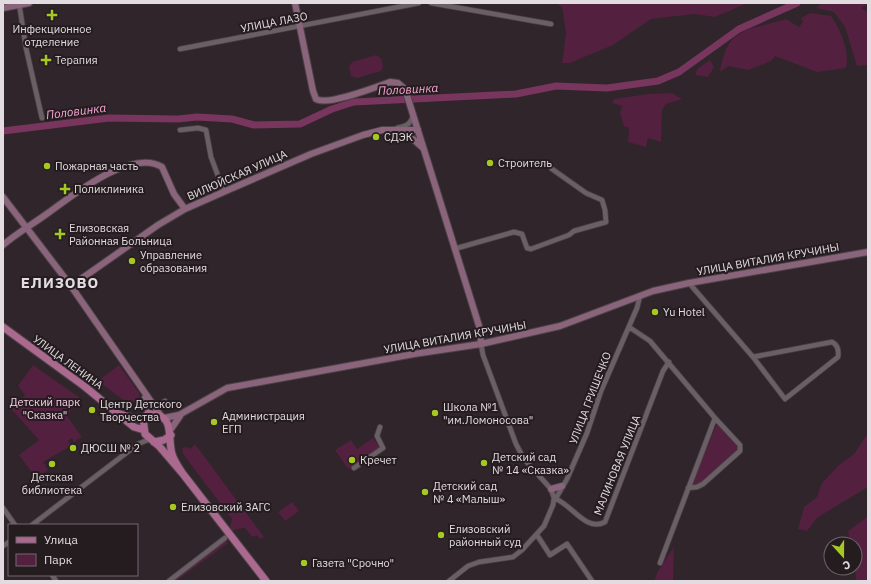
<svg xmlns="http://www.w3.org/2000/svg" width="871" height="584" viewBox="0 0 871 584" font-family="'IBM Plex Sans',sans-serif">
<style>
.green{fill:#53203f}
.lines{fill:none;stroke-linecap:round;stroke-linejoin:round}
.river{stroke:#78355d;stroke-width:7}
.street-casing{stroke:#4b4348;stroke-width:6}
.secondary-casing{stroke:#4b4348;stroke-width:8}
.primary-casing{stroke:#4b4348;stroke-width:9}
.street{stroke:#6a5f65;stroke-width:4.5}
.secondary{stroke:#8a647a;stroke-width:6}
.primary{stroke:#ab698f;stroke-width:7}
.poi-dot{fill:#a6c822;stroke:#251c20;stroke-width:1.5}
.labels{text-anchor:middle;dominant-baseline:central;stroke-width:4;stroke-linejoin:round;paint-order:stroke}
.street-label{font-size:11px;fill:#e2dbdf;stroke:#251c20}
.poi-label{font-size:11px;fill:#e2dbdf;stroke:#251c20;text-anchor:start}
.park-label{font-size:11px;fill:#f9d0e5;stroke:#251c20}
.water-label{font-size:12px;font-style:italic;fill:#f8a7d4;stroke:#251c20}
.district-label{font-size:15px;font-weight:bold;letter-spacing:1px;fill:#e2dbdf;stroke:#251c20}
</style>
<rect width="100%" height="100%" fill="#2f252a"/>
<path class="green" d="M555,3H748L715,17L694,14L651,19L613,45L570,63H562L566,33L562,7Z
M822,3H868V5L861,8L868,12V65L857,66L845,27L834,12L816,8Z
M810,13L831,16C841,31 850,50 846,68L817,72L775,56L771,61L748,70L728,66L720,72C727,26 747,31 786,19L799,27L803,22L801,18Z
M376,55L381,58L383,67L381,71L357,78L351,76L349,66L352,62Z
M710,60L714,67L708,77L695,75L697,69Z
M672,93L682,99L666,104L662,110L661,142L648,138L646,147L628,142L629,128L624,126L620,113L622,106L612,103L614,99L648,94Z
M33,365L80,398L67,416L82,437L74,442L72,438L68,441L71,446L43,462L48,470L36,478L19,455L39,440L12,410L25,395L18,386Z
M119,365L139,393L140,397L130,405L98,381Z
M717,424L737,446L738,450L703,482L696,486L691,484Z
M868,433V487L818,517L807,531L798,529L804,507L817,497L822,483L839,465L854,454Z
M373,438L380,448L348,469L335,450L351,440L357,449Z
M195,444L264,537L260,539L257,535L252,537L245,528L237,529L232,531L230,528L232,519L183,454L182,448L186,447L190,449Z
M292,502L299,511L285,521L278,512Z
M868,516V581H856L855,564L861,558L857,553L855,555V544H850L848,531Z
M224,537L228,543L176,581H166Z
M674,547L673,581H654L658,571Z"/>
<g class="lines">
<path class="river" d="M3,131L109,118L178,119L197,117L232,119L254,125L300,124L332,109L354,102L516,94L556,86L607,88L658,81L679,72L739,29L797,3"/>
<g class="street-casing">
<path id="street" d="M19,3L26,48L42,118
M431,3L551,24
M180,49L419,3
M397,128C406,126 410,125 413,116
M180,130L198,128L206,130L211,157L224,192
M454,249L514,232L522,234L527,248L531,249L569,235L574,231L606,222L605,210L602,200L586,193L552,169
M689,283L753,357L785,399L838,357C839,350 838,345 832,342L753,357
M629,327L650,341L715,418L660,563
M156,407L165,401
M354,468L383,448L377,436L380,427
M688,488L697,487L703,484L740,451V445L715,418
M556,499C573,506 586,532 605,522L663,371L669,362
M555,500L567,479L587,433L601,391L637,308L640,296
M3,508L15,525
M32,525L138,444L150,439
M537,535L550,555L567,544L592,581
M3,546L9,542
M52,575L56,581
M169,581L225,538
M449,581L468,566L479,562L513,557L522,550L544,526L553,505L554,498L551,489L524,459L516,444L483,355L481,344"/>
</g>
<g class="secondary-casing">
<path id="secondary" d="M295,3L313,91L316,99C328,106 376,87 390,82L398,83L405,89L480,329L481,344
M3,8L29,3
M398,134L413,139L423,148
M3,197L71,286L161,416
M3,245C17,233 33,224 48,213C72,196 131,148 162,167L174,194L185,209
M71,286L158,225L185,209L228,190L311,154L363,135L382,130H418
M145,398L149,407L148,414
M164,418L179,415L227,388L414,354L481,344L560,326L653,291L689,283L868,252
M171,429L180,416
M551,489L562,486"/>
</g>
<g class="primary-casing">
<path id="primary" d="M3,327L84,386L134,427L144,430
M120,414L133,418H143
M154,442L164,440L171,435
M183,474C179,468 174,461 172,454C167,437 176,413 148,414L143,418L145,434L159,446L183,474L266,581"/>
</g>
<use href="#street" class="street"/>
<use href="#secondary" class="secondary"/>
<use href="#primary" class="primary"/>
</g>
<g class="poi-dot">
<path d="M50 9h4v4h4v4h-4v4h-4v-4h-4v-4h4z"/>
<path d="M44 54h4v4h4v4h-4v4h-4v-4h-4v-4h4z"/>
<circle cx="376" cy="137" r="4"/>
<circle cx="490" cy="163" r="4"/>
<circle cx="47" cy="166" r="4"/>
<path d="M63 183h4v4h4v4h-4v4h-4v-4h-4v-4h4z"/>
<path d="M58 228h4v4h4v4h-4v4h-4v-4h-4v-4h4z"/>
<circle cx="132" cy="261" r="4"/>
<circle cx="655" cy="312" r="4"/>
<circle cx="92" cy="410" r="4"/>
<circle cx="435" cy="413" r="4"/>
<circle cx="214" cy="422" r="4"/>
<circle cx="73" cy="448" r="4"/>
<circle cx="352" cy="460" r="4"/>
<circle cx="484" cy="463" r="4"/>
<circle cx="52" cy="464" r="4"/>
<circle cx="425" cy="492" r="4"/>
<circle cx="173" cy="507" r="4"/>
<circle cx="441" cy="535" r="4"/>
<circle cx="304" cy="563" r="4"/>
</g>
<g class="labels">
<g class="street-label">
<text transform="translate(274 22) rotate(-11)">УЛИЦА ЛАЗО</text>
<text transform="translate(237 175) rotate(-24)">ВИЛЮЙСКАЯ УЛИЦА</text>
<text transform="translate(768 259) rotate(-10)">УЛИЦА ВИТАЛИЯ КРУЧИНЫ</text>
<text transform="translate(455 337) rotate(-10)">УЛИЦА ВИТАЛИЯ КРУЧИНЫ</text>
<text transform="translate(68 362) rotate(36)">УЛИЦА ЛЕНИНА</text>
<text transform="translate(590 398) rotate(-69)">УЛИЦА ГРИШЕЧКО</text>
<text transform="translate(617 465) rotate(-68)">МАЛИНОВАЯ УЛИЦА</text>
</g>
<g class="poi-label">
<text x="52" y="29" text-anchor="middle">Инфекционное<tspan x="52" dy="13">отделение</tspan></text>
<text x="55" y="60">Терапия</text>
<text x="384" y="137">СДЭК</text>
<text x="498" y="163">Строитель</text>
<text x="55" y="166">Пожарная часть</text>
<text x="74" y="189">Поликлиника</text>
<text x="69" y="228">Елизовская<tspan x="69" dy="13">Районная Больница</tspan></text>
<text x="140" y="255">Управление<tspan x="140" dy="13">образования</tspan></text>
<text x="663" y="312">Yu Hotel</text>
<text x="100" y="404">Центр Детского<tspan x="100" dy="13">Творчества</tspan></text>
<text x="443" y="407">Школа №1<tspan x="443" dy="13">"им.Ломоносова"</tspan></text>
<text x="222" y="416">Администрация<tspan x="222" dy="13">ЕГП</tspan></text>
<text x="81" y="448">ДЮСШ № 2</text>
<text x="492" y="457">Детский сад<tspan x="492" dy="13">№ 14 «Сказка»</tspan></text>
<text x="360" y="460">Кречет</text>
<text x="52" y="477" text-anchor="middle">Детская<tspan x="52" dy="13">библиотека</tspan></text>
<text x="433" y="486">Детский сад<tspan x="433" dy="13">№ 4 «Малыш»</tspan></text>
<text x="181" y="507">Елизовский ЗАГС</text>
<text x="449" y="529">Елизовский<tspan x="449" dy="13">районный суд</tspan></text>
<text x="312" y="563">Газета "Срочно"</text>
</g>
<g class="park-label">
<text x="45" y="402">Детский парк<tspan x="45" dy="13">"Сказка"</tspan></text>
</g>
<g class="water-label">
<text transform="translate(408 89) rotate(-3)">Половинка</text>
<text transform="translate(76 111) rotate(-7)">Половинка</text>
</g>
<g class="district-label">
<text x="60" y="282">ЕЛИЗОВО</text>
</g>
</g>
<rect width="871" height="584" fill="none" stroke="#e2dbdf" stroke-width="8"/>
<rect x="8" y="524" width="130" height="52" fill="#251c20" stroke="#71686c"/>
<rect x="16" y="537" width="20" height="6" fill="#ab698f" stroke="#71686c"/>
<text x="44" y="544" font-size="12" fill="#e2dbdf">Улица</text>
<rect x="16" y="554" width="20" height="12" fill="#53203f" stroke="#71686c"/>
<text x="44" y="564" font-size="12" fill="#e2dbdf">Парк</text>
<g transform="translate(843 556) rotate(159)"><circle r="19" fill="#251c20" stroke="#71686c"/>
<path d="M0-3L7 15L0 10L-7 15Z" fill="#a6c822"/>
<text y="-6" font-size="11" font-weight="bold" text-anchor="middle" fill="#e2dbdf">С</text>
</g>
</svg>
